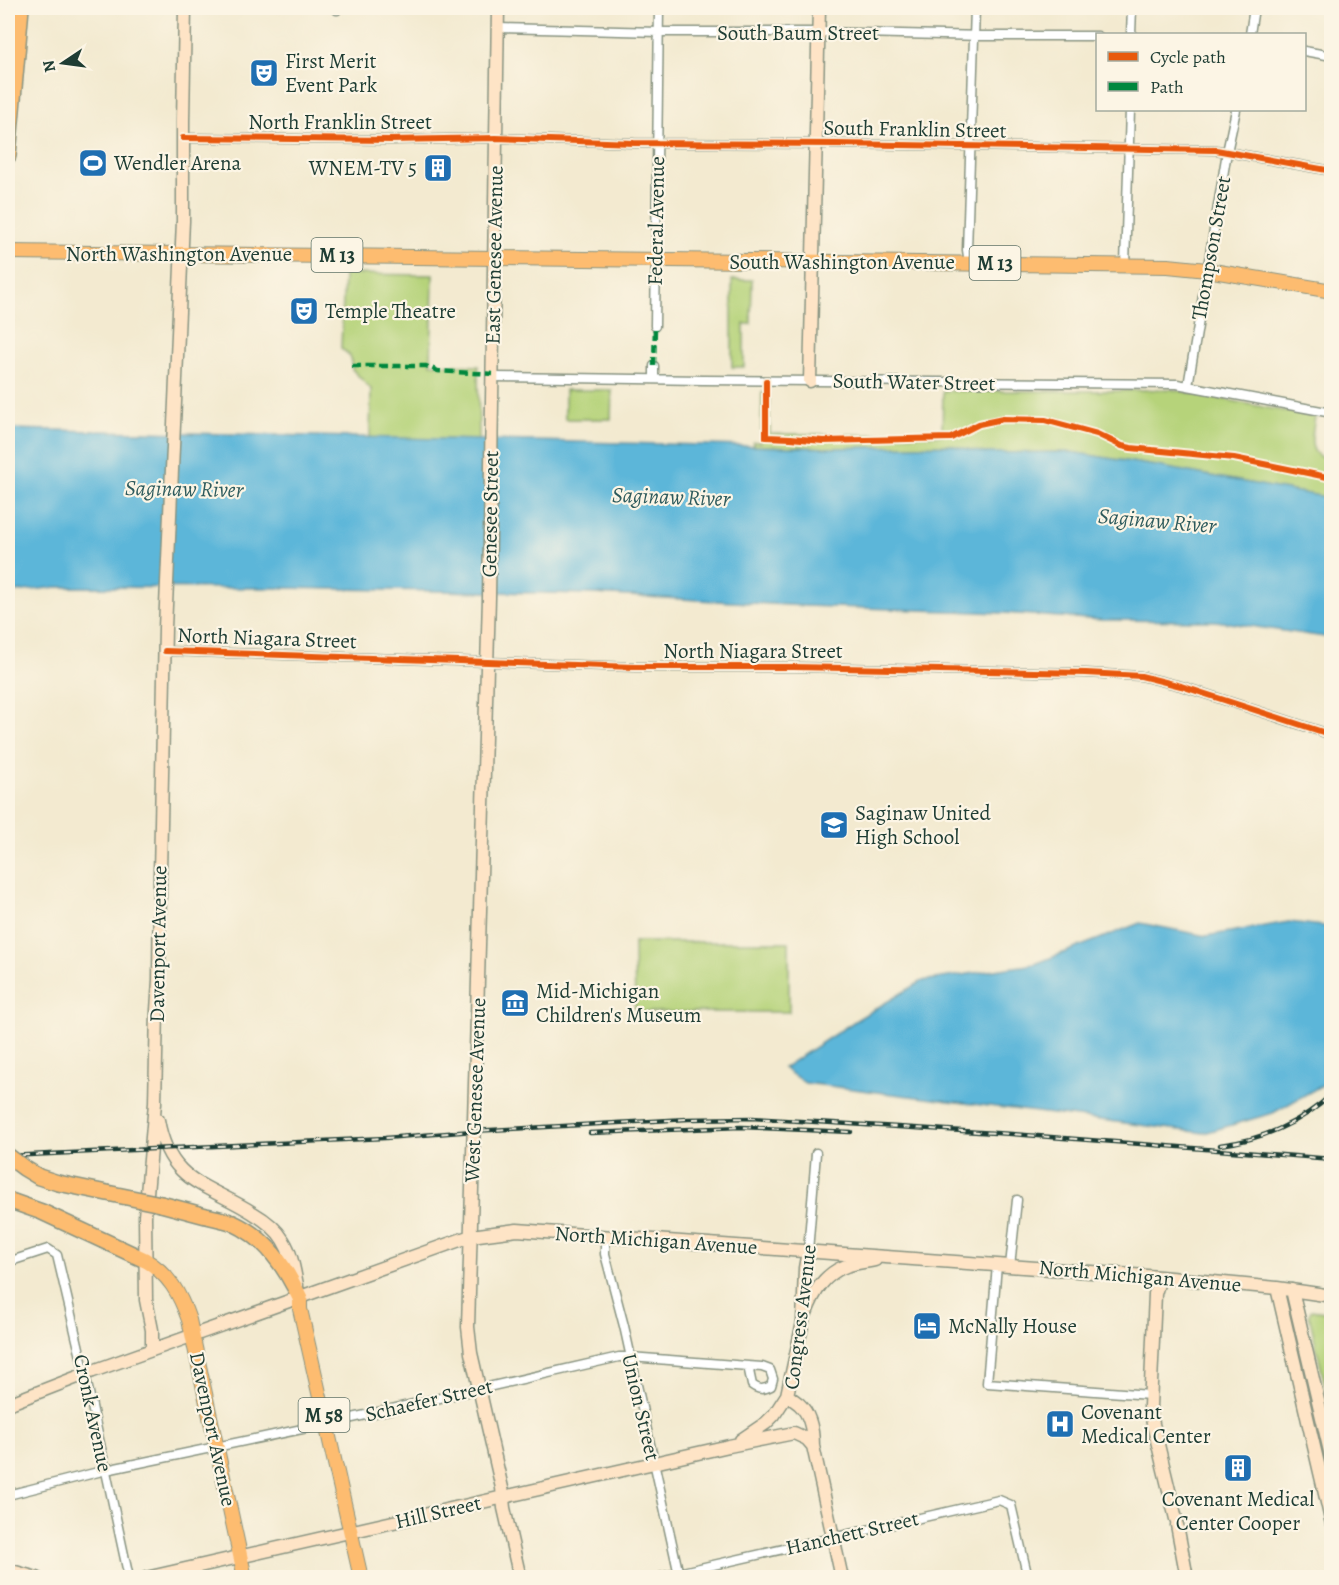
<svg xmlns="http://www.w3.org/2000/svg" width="1339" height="1585" viewBox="0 0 1339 1585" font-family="Alegreya,serif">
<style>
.green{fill:#b6d37a;stroke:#6a8857;stroke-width:1.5}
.water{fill:#5cb6d9;stroke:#3e7a86;stroke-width:1.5}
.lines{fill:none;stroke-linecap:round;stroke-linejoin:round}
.street-casing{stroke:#899482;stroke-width:11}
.secondary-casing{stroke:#899482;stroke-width:15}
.primary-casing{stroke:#899482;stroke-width:16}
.highway-casing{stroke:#899482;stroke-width:18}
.street{stroke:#fff;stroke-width:8}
.secondary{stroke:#fee4c6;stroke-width:12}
.primary{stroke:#fdbc70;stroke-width:14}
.highway{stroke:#fdbc70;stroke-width:15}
.rail-casing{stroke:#1f3d34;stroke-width:4.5}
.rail{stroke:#fcf5e5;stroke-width:2;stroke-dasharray:7;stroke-linecap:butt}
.highway-bridge-casing{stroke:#899482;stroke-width:18;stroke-linecap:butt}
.highway-bridge{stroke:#fdbc70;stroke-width:15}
.quiet{stroke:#00873e;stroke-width:4.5;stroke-dasharray:9 4.5;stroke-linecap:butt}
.cycleway-casing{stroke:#fcf5e5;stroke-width:10}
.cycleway{stroke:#e8590c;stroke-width:6}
.labels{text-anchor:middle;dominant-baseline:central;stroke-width:4.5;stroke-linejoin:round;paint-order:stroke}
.shield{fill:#fcf5e5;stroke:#617469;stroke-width:1.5}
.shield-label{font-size:20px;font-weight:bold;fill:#1f3d34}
.street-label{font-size:21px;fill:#1f3d34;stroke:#fcf5e5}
.poi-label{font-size:21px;fill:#1f3d34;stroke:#fcf5e5;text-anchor:start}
.water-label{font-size:22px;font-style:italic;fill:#2e5b5d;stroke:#fcf5e5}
</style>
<rect width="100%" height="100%" fill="#fcf5e5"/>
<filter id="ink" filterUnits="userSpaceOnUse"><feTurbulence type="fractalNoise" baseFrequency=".0167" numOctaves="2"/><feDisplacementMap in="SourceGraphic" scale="12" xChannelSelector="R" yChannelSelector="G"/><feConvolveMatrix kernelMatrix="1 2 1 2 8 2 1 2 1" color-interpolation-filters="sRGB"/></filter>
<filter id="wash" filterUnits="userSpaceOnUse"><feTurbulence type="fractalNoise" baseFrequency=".008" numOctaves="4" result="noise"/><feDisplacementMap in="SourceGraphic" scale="24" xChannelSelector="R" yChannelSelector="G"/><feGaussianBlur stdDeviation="1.35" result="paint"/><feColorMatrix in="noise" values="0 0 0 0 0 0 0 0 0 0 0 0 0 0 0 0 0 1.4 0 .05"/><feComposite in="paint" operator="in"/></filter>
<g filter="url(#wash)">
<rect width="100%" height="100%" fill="#f3ead0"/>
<path class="green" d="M344,274L433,275L431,364L478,366L479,440L370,438L371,389L352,369C354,359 349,353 341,349Z
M732,280H752L751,324H744V367H732Z
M1170,389L1315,417C1312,437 1305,456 1331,460V498L1162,467L1071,452L984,453L950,445L835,448L753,446V442H761L762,393L769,394L770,434L942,435L943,391H1113Z
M565,390H612L611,419H565Z
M634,942H789V1012H635Z
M1311,1310L1331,1313V1412L1309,1315Z"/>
<path class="water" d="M8,429L835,448L950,445L984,453L1071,452L1162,467L1331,498V638L1216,621L1102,620L1004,613L805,606L594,594L284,588L57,587L8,593Z
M1289,922L1331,927V1076L1326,1083L1273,1113L1204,1133L805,1083L783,1068L858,1019L922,981L1035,964L1140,923L1206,936Z"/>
</g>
<g filter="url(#ink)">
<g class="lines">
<g class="street-casing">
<path id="street" d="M337,10V8
M498,28L659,32H818L984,36H1098
M1131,34L1132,8
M1250,34L1254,8
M1304,51L1332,56
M183,138L391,140L496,138L634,143L836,144L1216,150L1332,171
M969,263L967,250L975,8
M1125,265L1130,110
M655,326L659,8
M493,377L703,380L1177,384L1332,413
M654,378V366
M1188,386L1227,152L1236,110
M165,651L635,667H794L1086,673L1141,676L1181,686L1332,735
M605,1236V1254L624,1326L679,1575
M808,1251L816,1153
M8,1262L48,1249L57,1255L85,1374L129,1578
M997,1265L987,1383L1150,1395
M1010,1266L1017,1200
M8,1495L106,1470L326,1424L619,1357H630L748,1366L762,1367L770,1370L773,1379L771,1386C763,1390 759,1390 752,1385L748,1366
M656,1578L999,1500L1011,1505L1028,1578"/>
</g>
<g class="secondary-casing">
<path id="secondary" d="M498,8L489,598L468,1327L471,1353L502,1488L504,1508L520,1578
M810,381L819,8
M158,1120C169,1183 207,1184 253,1213C265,1220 276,1228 283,1240C292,1254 294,1270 297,1285
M1160,1277L1155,1294L1150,1406L1153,1424L1176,1519
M1277,1288L1332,1524
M1292,1290L1332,1460
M806,1313C814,1292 824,1274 846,1266C855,1263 866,1262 875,1260
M152,1350V1330L146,1300L145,1216L155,1103L157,1010L159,980L160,873L165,628L183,221V121L185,8
M787,1395C791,1398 795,1401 799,1404C810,1414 813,1432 813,1446L842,1578
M8,1404L93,1371L471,1236L517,1230L1160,1277L1277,1288L1332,1296
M741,1440L766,1423L774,1415L787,1395L803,1322L805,1268L808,1251
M1177,1525L1187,1578
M8,1570L37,1578
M146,1578L729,1446L794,1433L807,1439L813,1446"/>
</g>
<g class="primary-casing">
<path id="primary" d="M8,252L1168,266L1207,270L1332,291
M145,1260C169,1274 180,1294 189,1320L245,1578
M300,1298V1309L361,1578"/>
</g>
<g class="highway-casing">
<path id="highway" d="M8,156L21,8
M8,1200L42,1212L145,1260
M161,1204C176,1208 191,1212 206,1216C215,1218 225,1220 233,1223C266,1238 285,1266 300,1298"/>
</g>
<use href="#street" class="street"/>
<use href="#secondary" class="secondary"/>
<use href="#primary" class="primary"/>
<use href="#highway" class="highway"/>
<g class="rail-casing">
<path id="rail" d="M590,1133L741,1127L851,1132
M1220,1145C1261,1140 1301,1123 1332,1094
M8,1156L385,1138L473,1131L688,1119L752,1118L1012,1134L1332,1159"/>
</g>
<use href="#rail" class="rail"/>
<g class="highway-bridge-casing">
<path id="highway-bridge" d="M8,1156L24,1168L39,1177L58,1183L161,1204"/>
</g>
<use href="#highway-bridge" class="highway-bridge"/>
<path class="quiet" d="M352,366H426L438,371L493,374
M654,366L655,326"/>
<g class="cycleway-casing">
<path id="cycleway" d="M183,138L391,140L496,138L634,143L836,144L1216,150L1332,171
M766,381V437L791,438L823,441L951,438L979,424L1003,419L1045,420L1097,434L1122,446L1131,448L1234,458L1332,478
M165,651L635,667H794L1086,673L1141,676L1181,686L1332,735"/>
</g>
<use href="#cycleway" class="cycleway"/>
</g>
</g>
<defs>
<g id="theatre-square" transform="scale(1.5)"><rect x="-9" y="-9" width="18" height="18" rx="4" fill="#1f6fb2" stroke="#fcf5e5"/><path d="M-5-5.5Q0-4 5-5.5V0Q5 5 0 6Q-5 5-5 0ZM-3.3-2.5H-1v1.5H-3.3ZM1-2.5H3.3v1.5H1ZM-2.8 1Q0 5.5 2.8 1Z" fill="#fff"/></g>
<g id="stadium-square" transform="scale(1.5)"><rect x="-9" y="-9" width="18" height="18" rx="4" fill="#1f6fb2" stroke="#fcf5e5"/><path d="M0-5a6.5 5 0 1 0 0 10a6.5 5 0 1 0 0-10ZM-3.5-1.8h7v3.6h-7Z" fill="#fff"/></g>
<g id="building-square" transform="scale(1.5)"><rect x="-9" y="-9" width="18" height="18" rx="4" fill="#1f6fb2" stroke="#fcf5e5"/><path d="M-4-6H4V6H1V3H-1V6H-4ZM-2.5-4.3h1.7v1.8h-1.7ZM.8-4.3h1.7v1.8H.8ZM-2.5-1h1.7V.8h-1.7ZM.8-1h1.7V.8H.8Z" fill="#fff"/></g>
<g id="school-square" transform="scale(1.5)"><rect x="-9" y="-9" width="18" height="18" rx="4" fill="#1f6fb2" stroke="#fcf5e5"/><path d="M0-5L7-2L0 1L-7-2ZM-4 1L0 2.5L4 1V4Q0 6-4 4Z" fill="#fff"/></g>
<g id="museum-square" transform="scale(1.5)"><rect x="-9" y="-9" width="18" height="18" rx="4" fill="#1f6fb2" stroke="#fcf5e5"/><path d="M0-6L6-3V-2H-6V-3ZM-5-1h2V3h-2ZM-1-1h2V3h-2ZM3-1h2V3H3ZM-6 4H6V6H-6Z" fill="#fff"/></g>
<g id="hotel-square" transform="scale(1.5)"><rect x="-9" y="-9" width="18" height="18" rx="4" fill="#1f6fb2" stroke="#fcf5e5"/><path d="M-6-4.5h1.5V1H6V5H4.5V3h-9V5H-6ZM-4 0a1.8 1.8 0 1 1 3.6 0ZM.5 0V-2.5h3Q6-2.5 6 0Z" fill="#fff"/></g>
<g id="hospital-square" transform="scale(1.5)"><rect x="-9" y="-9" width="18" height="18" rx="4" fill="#1f6fb2" stroke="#fcf5e5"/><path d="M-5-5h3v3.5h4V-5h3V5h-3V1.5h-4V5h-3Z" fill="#fff"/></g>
</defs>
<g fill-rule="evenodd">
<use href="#theatre-square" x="264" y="73"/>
<use href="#stadium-square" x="93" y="163"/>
<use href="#building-square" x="438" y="168"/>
<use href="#theatre-square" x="304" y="311"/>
<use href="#school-square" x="834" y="825"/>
<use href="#museum-square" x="515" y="1003"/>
<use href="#hotel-square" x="927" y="1326"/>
<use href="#hospital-square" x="1060" y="1424"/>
<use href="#building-square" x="1238" y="1468"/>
</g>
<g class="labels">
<g class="shield">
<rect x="311.5" y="238" width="51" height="34" rx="4.5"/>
<rect x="969.5" y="246" width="51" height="34" rx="4.5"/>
<rect x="298.5" y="1398" width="51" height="34" rx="4.5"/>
</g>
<g class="shield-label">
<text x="337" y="255">M 13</text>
<text x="995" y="263">M 13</text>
<text x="324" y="1415">M 58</text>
</g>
<g class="street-label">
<text x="798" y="33">South Baum Street</text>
<text x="340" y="122">North Franklin Street</text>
<text transform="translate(915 129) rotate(1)">South Franklin Street</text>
<text transform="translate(656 221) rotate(-89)">Federal Avenue</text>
<text transform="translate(1211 248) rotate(-80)">Thompson Street</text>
<text x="179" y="254">North Washington Avenue</text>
<text transform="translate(494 255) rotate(-89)">East Genesee Avenue</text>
<text x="842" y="262">South Washington Avenue</text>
<text transform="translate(914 382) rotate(1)">South Water Street</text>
<text transform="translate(490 514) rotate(-89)">Genesee Street</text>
<text transform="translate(267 638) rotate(2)">North Niagara Street</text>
<text x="753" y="651">North Niagara Street</text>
<text transform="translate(158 944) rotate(-89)">Davenport Avenue</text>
<text transform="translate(475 1090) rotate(-88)">West Genesee Avenue</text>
<text transform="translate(656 1240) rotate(4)">North Michigan Avenue</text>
<text transform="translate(1140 1276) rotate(5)">North Michigan Avenue</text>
<text transform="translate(800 1317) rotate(-83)">Congress Avenue</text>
<text transform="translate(429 1400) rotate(-13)">Schaefer Street</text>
<text transform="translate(641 1407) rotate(77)">Union Street</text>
<text transform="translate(93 1413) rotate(78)">Cronk Avenue</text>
<text transform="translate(213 1429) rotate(78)">Davenport Avenue</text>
<text transform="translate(438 1512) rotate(-13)">Hill Street</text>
<text transform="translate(852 1533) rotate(-13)">Hanchett Street</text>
</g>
<g class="poi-label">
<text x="285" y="61">First Merit<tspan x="285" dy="24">Event Park</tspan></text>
<text x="114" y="163">Wendler Arena</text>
<text x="417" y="168" text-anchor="end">WNEM-TV 5</text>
<text x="325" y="311">Temple Theatre</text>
<text x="855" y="813">Saginaw United<tspan x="855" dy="24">High School</tspan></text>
<text x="536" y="991">Mid-Michigan<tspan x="536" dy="24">Children's Museum</tspan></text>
<text x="948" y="1326">McNally House</text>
<text x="1081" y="1412">Covenant<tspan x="1081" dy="24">Medical Center</tspan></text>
<text x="1238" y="1499" text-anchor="middle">Covenant Medical<tspan x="1238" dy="24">Center Cooper</tspan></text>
</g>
<g class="water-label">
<text transform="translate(184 489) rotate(1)">Saginaw River</text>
<text transform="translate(671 497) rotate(2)">Saginaw River</text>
<text transform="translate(1157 521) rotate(5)">Saginaw River</text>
</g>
</g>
<rect width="1339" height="1585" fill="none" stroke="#fcf5e5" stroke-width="30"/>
<rect x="1096" y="33" width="210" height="78" fill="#fcf5e5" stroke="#a4ab9e" stroke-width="1.5"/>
<rect x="1108" y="52" width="30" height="9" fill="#e8590c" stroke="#a4ab9e" stroke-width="1.5"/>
<text x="1150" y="63" font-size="18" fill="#1f3d34">Cycle path</text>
<rect x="1108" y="82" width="30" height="9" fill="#00873e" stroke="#a4ab9e" stroke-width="1.5"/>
<text x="1150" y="93" font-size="18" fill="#1f3d34">Path</text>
<g transform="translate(63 63) rotate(257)" stroke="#fcf5e5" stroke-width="4.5" paint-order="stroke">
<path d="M0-4.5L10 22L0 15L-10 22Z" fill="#1f3d34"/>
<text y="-9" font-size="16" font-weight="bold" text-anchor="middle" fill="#1f3d34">N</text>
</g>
</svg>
